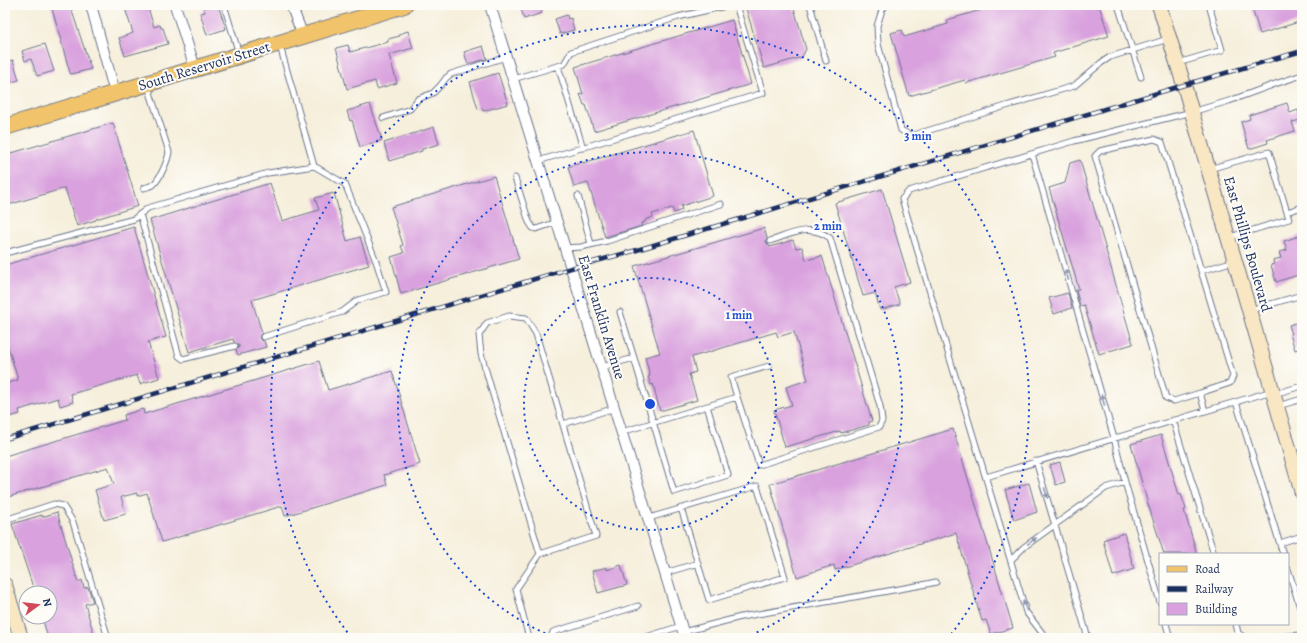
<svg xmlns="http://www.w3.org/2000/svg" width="1307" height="643" viewBox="0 0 1307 643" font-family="Alegreya,serif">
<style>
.building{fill:#d9a1de}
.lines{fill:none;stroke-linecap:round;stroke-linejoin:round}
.lane-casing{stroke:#68728a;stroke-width:7}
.street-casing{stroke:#68728a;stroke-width:12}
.secondary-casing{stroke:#68728a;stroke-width:16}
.primary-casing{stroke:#68728a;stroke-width:18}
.lane{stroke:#fff;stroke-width:5}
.street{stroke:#fff;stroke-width:10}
.secondary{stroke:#f9e7c3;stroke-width:14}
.primary{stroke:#f1c36a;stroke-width:16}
.rail-casing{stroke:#1b2f5e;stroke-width:4.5}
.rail{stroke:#fdfcf7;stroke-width:3;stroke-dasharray:9;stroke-linecap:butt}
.oneway{fill:#8d97ae}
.ring{fill:none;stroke:#1d4ed8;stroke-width:2;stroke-dasharray:2 4}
.labels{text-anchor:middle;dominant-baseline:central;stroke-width:4;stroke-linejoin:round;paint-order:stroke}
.street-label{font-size:15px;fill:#1b2f5e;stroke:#fdfcf7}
.centre{fill:#1d4ed8;stroke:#fdfcf7;stroke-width:2}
.ring-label{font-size:12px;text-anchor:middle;font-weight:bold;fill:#1d4ed8;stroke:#fdfcf7;stroke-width:4;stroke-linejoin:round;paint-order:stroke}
</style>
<rect width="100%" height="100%" fill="#fdfcf7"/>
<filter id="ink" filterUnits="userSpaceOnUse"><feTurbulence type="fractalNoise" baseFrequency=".025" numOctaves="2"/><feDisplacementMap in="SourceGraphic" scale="8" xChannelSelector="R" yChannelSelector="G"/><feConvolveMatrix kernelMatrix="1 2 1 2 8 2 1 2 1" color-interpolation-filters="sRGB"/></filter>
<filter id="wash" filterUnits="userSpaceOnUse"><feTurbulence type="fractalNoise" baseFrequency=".012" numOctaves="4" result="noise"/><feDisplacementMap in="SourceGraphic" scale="16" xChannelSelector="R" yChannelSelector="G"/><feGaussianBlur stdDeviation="0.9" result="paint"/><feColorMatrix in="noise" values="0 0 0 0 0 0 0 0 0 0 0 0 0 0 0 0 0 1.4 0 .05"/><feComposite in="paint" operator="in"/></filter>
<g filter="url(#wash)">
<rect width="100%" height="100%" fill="#f6efdc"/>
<g id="blocks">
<path class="building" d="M51,5H70L91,69L76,73L71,74L70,73Z
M124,5H147L154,27L160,25L161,28H163L168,44L125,56L119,38L133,33Z
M203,5H218L226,29L207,35L200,13L205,12Z
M520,5H539L542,13L524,19Z
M745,5H793L806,49L802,57L764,68Z
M998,5H1099L1109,36L1053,53L1055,57L966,83L965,80L909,96L891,33L902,30L904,37L948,24L947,20Z
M1251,5H1302V21L1260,34Z
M567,15L568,19L571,18L574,30L560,34L555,19Z
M732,20L751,84L594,131L586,105H584L580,94H583L575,67Z
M408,31L413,48L389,55L397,83L377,89L375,81L347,89L336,48L348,45L350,52L388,42V39L400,36L399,34Z
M45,44L54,71L37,76L31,59L25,61L22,51Z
M483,46L487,59L468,64L464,52Z
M13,60L19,80L5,84V62Z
M498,73L508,104L483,111L482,108L478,109L470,82Z
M1287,103L1290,113L1298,110L1301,120L1292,122L1295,131L1267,140L1268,143L1249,149L1241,122L1250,119L1249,115Z
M370,104L382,140L360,147L352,120L350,121L347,111Z
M113,123L138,206L96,219V220L77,226L65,188L5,206V155Z
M434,127L439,144L422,149V151L389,161L384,143Z
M694,130L713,196L681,206L682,210L674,213L672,208L652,214L653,217L645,220V222L641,223L642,226L605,237L588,183L574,187L568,167L583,162V163Z
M1080,160L1133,344L1099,354L1084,305L1080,306L1076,290L1079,289L1049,188L1065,183L1070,163Z
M494,176L519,259L401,294L391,257L404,253L401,246L403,245L391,207Z
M270,183L282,221L319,210L315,198L334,193L347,241L360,237L369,265L252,300L262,333L260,335L259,338L261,340L264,341L266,347L238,355L236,350L239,347V345L234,342L233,339L189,352L150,220Z
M882,189L910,282L894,287L900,304L880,310L875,293L863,296L835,203Z
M134,227L166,337L148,342L159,378L140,384L137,375L71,394L73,402L60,406L58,398L19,410L20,414L5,418V384L18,380L5,336V265Z
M764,228L767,238L766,242L770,247L793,240L796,248L802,247L806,260L822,256L872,421L869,422V425L841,433L840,431L785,447L774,410L792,405L786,387L808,380L794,332L778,337L776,332L692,357L696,372L689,374L697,400L660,411L653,384L651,385L648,377L650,376L645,357L660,353L634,266Z
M1302,235V271L1297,272L1298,275L1276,282L1271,265L1274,264L1273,260L1281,258L1279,252L1287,250L1284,241Z
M1068,293L1072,308L1054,314L1049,298Z
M1302,321V348L1295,350L1290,334H1292L1289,325Z
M319,361L328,390L392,371L420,464L384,475L387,485L285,516L282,506L162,542L147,493L137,496V493L121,497L126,514L104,520L95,490L114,484L108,467L8,497L5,489V456L125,420L124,415L143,409L144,414Z
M953,429L1013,628L991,634L986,620L982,621L956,533L835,570L834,565L797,577L770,484Z
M1161,435L1179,495L1181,494L1186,509L1184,510L1197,554H1164L1148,504L1131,444Z
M1060,462L1065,482L1056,485L1050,465Z
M1029,483L1037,512L1014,520L1005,490Z
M57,512L78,582L82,580L84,588L88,587L93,602L85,604L95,638H48L42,617H50V593H35L12,524L42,515V517Z
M1124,533L1134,569L1113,576L1103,540Z
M621,565L627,585L598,593L592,571L607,567V570Z"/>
</g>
</g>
<g filter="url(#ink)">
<use href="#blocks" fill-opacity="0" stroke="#68728a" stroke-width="1"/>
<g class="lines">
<g class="lane-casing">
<path id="lane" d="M224,5L239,54
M810,5L826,61
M886,5L882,10L877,26L878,44L901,130L911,136L1006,106L1074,86L1101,63L1110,57L1168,39
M1118,5L1141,77
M1178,63L1222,50L1209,5
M558,66L583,148
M513,79L564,64L571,52L678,17L730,5
M383,118L410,109L418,99L433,93L440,86L446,78L451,74L506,57
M1032,154L1114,438L1125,482L1160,602
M538,161L763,93L736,5
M1209,169L1269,152L1289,219L1230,237
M515,178L529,222L533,228L536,229L557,222
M144,188C147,187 151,186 153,185C160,179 168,160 169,152L148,86
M578,196L591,244
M1287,212L1302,207
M140,214L179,356L183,359L235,346
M565,248L581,247L607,241L721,204
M5,253L134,219L148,208L268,173L314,166
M1201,271L1234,261
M1250,310L1302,295
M620,312L634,358
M263,337L342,312L358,300L386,292L376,261L345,184L314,166L280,46
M602,367L634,358L674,492L728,475L707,406
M1200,393L1174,401L1166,398L1095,156L1100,151L1154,139L1162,142L1233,376L1230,383L1200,393L1205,411
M1274,394L1302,386
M737,397L759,465L879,427L882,421L880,406L830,238C810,223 792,234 770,241
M1236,402L1283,554
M1278,406L1302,399
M1173,420L1214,554
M563,424L615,408
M622,432L737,397L731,377L769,366
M1036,461L1088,638
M986,477L1272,391
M649,518L757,486L785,577L709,600L681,508
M5,520L54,504L63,506L73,522L108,638
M1280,543L1302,536
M1011,560L1024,547L1106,488L1125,482
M1288,569L1302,614
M665,573L698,563
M1166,624L1170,638
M1236,624L1238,633L1245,638
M683,632L741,617L922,585L936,582
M529,638L516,589L540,554L596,536L536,334L526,318L509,316L487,323L479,335L481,354L540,554
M551,638L553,632L638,606
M643,638L681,626
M1046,638L1026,612L902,199L909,191L1074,141L1192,112L1229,101L1278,83L1302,75
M1264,638L1301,635L1302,633"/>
</g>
<g class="street-casing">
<path id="street" d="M91,5L115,93
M175,5L195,68
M291,5L303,36
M490,5L685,638"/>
</g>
<g class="secondary-casing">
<path id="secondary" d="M1159,5L1184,85L1302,493
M5,585L21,638"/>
</g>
<g class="primary-casing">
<path id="primary" d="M5,127L404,5"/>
</g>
<use href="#lane" class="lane"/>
<use href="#street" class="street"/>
<use href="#secondary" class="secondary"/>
<use href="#primary" class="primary"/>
<g class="rail-casing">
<path id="rail" d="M5,439L571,268L637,250L1184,85L1302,51"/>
</g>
<use href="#rail" class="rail"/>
</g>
<defs><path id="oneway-solid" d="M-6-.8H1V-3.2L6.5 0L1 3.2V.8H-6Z"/></defs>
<g class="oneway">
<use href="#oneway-solid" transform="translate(1067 275) rotate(-106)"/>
<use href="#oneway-solid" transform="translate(1103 400) rotate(-106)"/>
<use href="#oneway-solid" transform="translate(1046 493) rotate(74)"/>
<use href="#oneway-solid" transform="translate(1032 541) rotate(-36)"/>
<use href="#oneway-solid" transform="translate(1025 606) rotate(-109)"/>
</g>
</g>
<g class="ring">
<circle cx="650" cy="404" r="126"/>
<path d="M556 638A252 252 0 1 1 744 638"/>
<path d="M351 637A379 379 0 1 1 949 637"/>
</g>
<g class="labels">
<g class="street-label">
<text transform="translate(204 66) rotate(-17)">South Reservoir Street</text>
<text transform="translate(1248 244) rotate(74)">East Phillips Boulevard</text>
<text transform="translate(602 317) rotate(73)">East Franklin Avenue</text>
</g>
</g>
<circle cx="650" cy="404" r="6" class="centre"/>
<g class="ring-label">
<text x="918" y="140">3 min</text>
<text x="828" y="230">2 min</text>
<text x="739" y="319">1 min</text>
</g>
<rect width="1307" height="643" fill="none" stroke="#fdfcf7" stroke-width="20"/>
<rect x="1159" y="553" width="130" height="72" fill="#fdfcf7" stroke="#a3aaba"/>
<rect x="1167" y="566" width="20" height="6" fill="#f1c36a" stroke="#a3aaba"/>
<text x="1195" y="573" font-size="12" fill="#1b2f5e">Road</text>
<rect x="1167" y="586" width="20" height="6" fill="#1b2f5e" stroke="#a3aaba"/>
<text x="1195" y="593" font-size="12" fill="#1b2f5e">Railway</text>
<rect x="1167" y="603" width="20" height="12" fill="#d9a1de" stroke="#a3aaba"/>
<text x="1195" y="613" font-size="12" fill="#1b2f5e">Building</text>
<g transform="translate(38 605) rotate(75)"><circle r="19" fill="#fdfcf7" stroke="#a3aaba"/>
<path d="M0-3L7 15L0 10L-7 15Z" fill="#d1495b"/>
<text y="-6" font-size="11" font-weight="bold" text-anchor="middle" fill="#1b2f5e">N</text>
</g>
</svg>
